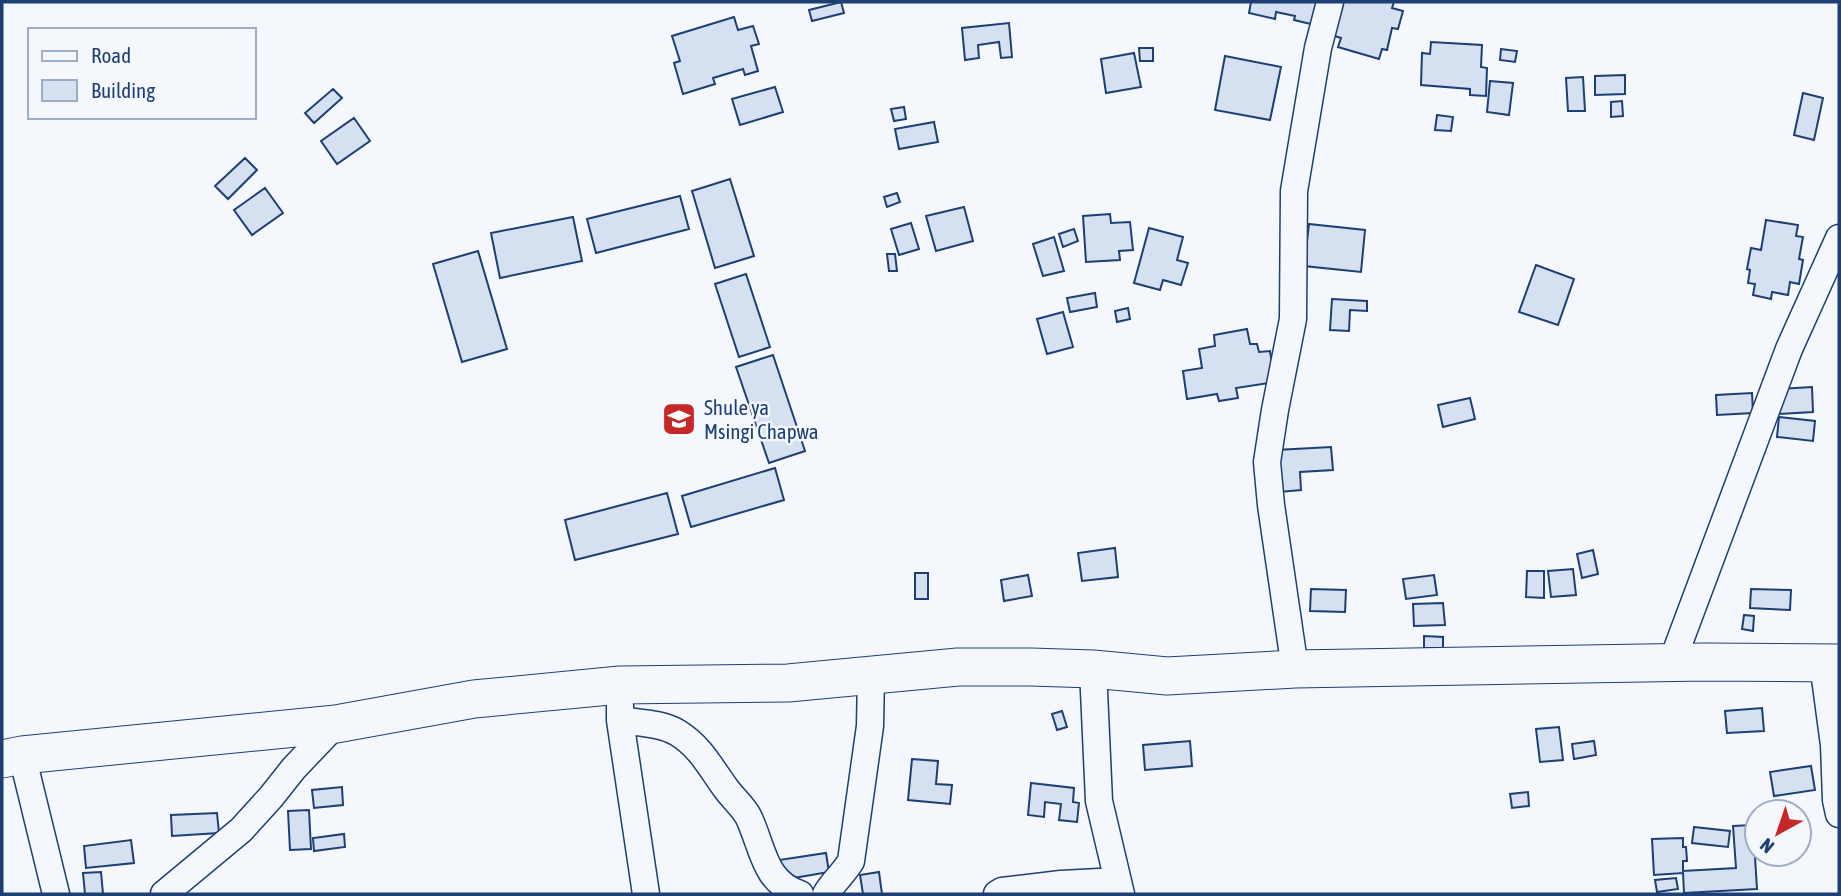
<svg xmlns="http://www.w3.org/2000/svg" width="1841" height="896" viewBox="0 0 1841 896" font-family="'Asap Condensed',sans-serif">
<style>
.building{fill:#d5e0f0;stroke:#1d3f73;stroke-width:2}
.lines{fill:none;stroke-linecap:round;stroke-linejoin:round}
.street-casing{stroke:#1d3f73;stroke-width:29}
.secondary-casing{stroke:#1d3f73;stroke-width:39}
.street{stroke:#f4f7fb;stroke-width:26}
.secondary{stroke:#f4f7fb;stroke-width:37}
.labels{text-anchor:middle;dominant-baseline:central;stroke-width:5;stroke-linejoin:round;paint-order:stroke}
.poi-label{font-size:21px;fill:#1d3f73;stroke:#f4f7fb;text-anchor:start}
</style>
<rect width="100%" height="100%" fill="#f4f7fb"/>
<path class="building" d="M841,2L844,13L812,21L809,10Z
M1251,2H1320L1315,25L1294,20L1295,16L1276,12L1275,19L1249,13Z
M1340,2H1394L1392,8L1403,11L1398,29L1392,28L1387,50L1382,49L1379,59L1338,47L1341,38L1331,35Z
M734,17L738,30L753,26L759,44L751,46L758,71L745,75L743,69L713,78L715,84L683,94L674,63L680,61L672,36Z
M1009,23L1012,57L1001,58L999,42L978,45L979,58L965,60L962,28Z
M1431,42L1482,45L1481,67L1487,68L1486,96L1470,95V89L1421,85L1422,53L1430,54Z
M1139,48H1153V61H1140Z
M1501,49L1517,51L1515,62L1500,60Z
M1134,53L1141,87L1106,93L1101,59Z
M1225,56L1281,67L1270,120L1215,110Z
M1625,75V94L1595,95V76Z
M1583,77L1585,111H1568L1566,78Z
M1490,81L1513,83L1509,115L1487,112Z
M775,87L783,112L740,125L732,99Z
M333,89L342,98L314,123L305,113Z
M1803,93L1823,98L1814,140L1794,135Z
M1622,101L1623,116L1611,117V102Z
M904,107L906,119L894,121L891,109Z
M1437,115L1453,117L1451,131L1435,130Z
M354,118L370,141L337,164L321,141Z
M934,122L938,142L899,149L895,129Z
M245,158L257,170L228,199L215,186Z
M730,179L754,256L715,268L692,191Z
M265,188L283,213L252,235L234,210Z
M897,193L900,202L887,207L884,197Z
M680,196L689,229L596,253L587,219Z
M964,207L973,241L936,251L926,216Z
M1110,214L1111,223L1130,222L1133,250L1119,251L1120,260L1086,262L1083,216Z
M573,217L582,261L500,278L491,233Z
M1766,220L1798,225L1796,236L1803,237L1799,259L1803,260L1799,284L1790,282L1788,295L1772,292L1771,299L1753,295L1755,284L1748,283L1750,270L1747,269L1751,248L1761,250Z
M911,223L919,249L899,255L891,229Z
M1309,224L1365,230L1361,272L1304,266Z
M1149,228L1183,237L1177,260L1188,263L1181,285L1163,280L1160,290L1134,283Z
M1074,229L1078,241L1063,247L1059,234Z
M1054,237L1064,271L1043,276L1033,244Z
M478,251L507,349L462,362L433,264Z
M887,254H895L897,271H889Z
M1536,265L1574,279L1558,325L1519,312Z
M746,274L770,347L739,357L715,284Z
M1095,293L1097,307L1070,312L1067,298Z
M1332,299L1367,301V311L1350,310L1349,331L1330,330Z
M1128,308L1130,319L1117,322L1115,311Z
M1063,312L1073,347L1047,354L1037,319Z
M1247,329L1250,344H1257L1259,352L1270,351L1275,382L1236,388L1238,398L1219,401L1217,394L1187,399L1183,371L1202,368L1199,349L1215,346L1214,335Z
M773,355L805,451L769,463L736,367Z
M1812,387L1813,412L1779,414L1777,389Z
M1752,393L1753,413L1717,415L1716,395Z
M1470,398L1475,419L1443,427L1438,405Z
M1779,417L1815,421L1813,441L1777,437Z
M1331,447L1333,470L1300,472L1301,490L1279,492L1276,450Z
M775,468L784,500L691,527L682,496Z
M667,493L678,534L575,560L565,520Z
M1115,548L1118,577L1082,581L1078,553Z
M1593,550L1598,574L1582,578L1577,554Z
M1573,569L1576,595L1551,597L1548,571Z
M1527,571H1544V598L1526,597Z
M915,573H928V599H915Z
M1028,575L1032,596L1004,601L1001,580Z
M1434,575L1437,595L1406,599L1403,579Z
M1311,589L1346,590L1345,612L1310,611Z
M1751,589L1791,590L1790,610L1750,608Z
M1443,603L1445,625L1414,626L1413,604Z
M1744,615L1754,616L1753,631L1742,629Z
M1424,636L1443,637V648H1424Z
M1762,708L1764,731L1727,733L1725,711Z
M1062,711L1067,727L1057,730L1052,714Z
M1559,727L1563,760L1540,762L1536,729Z
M1190,741L1192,766L1145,770L1143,745Z
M1594,741L1596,755L1574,759L1572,744Z
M912,759L938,761L936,784L952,785L950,804L908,800Z
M1811,766L1815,790L1774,796L1770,772Z
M1031,783L1074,788L1073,802L1079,803L1077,822L1059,820L1061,804L1045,802L1044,817L1028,815Z
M342,787L343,805L314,808L312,790Z
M1528,792L1529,806L1512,808L1510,794Z
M309,810L311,849L290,850L288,811Z
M217,813L219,833L172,836L171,815Z
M1753,825L1757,889L1684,893L1683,873L1654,875L1652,839L1683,838V847H1686L1687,861H1683V871L1736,868L1733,826Z
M1694,827L1730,831L1728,847L1692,843Z
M344,834L345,847L314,851L313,838Z
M131,840L134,863L86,868L84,846Z
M826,853L829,872L782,880L779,860Z
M101,872L103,894H85L83,873Z
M879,872L882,894H863L860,875Z
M1676,878L1678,889L1657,892L1655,880Z"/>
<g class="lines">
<g class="street-casing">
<path id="street" d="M1672,662L1789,349L1839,238
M1823,663L1834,745L1836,800L1839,814
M1093,669L1099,801L1121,894
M1295,669L1271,505L1267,462L1275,410L1293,319L1294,191L1318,48L1330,2
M620,705V720L646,894
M620,720C639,723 662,723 678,733C701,747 712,770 727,790C734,799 743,807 748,816C763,846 763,882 800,894
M22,755L56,894
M164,894L241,830L271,797L294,768L336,724
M826,894C833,882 844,873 851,861L870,726L871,675
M997,894L1002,891L1061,884L1118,881"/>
</g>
<g class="secondary-casing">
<path id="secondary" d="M2,759L22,755L336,724L474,699L620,685L788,683L958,667H1031L1093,669L1167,676L1295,669L1704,662L1839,663"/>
</g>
<use href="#street" class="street"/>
<use href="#secondary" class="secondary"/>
</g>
<defs>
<g id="school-square" transform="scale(1.75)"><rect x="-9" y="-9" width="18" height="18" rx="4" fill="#c62828" stroke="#f4f7fb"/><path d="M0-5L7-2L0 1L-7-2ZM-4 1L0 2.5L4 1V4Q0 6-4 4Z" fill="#fff"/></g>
</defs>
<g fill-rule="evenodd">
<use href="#school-square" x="679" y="419"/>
</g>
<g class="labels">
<g class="poi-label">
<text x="704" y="407">Shule ya<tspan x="704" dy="24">Msingi Chapwa</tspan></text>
</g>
</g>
<rect width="1841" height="896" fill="none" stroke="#1d3f73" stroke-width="7"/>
<rect x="28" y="28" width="228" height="91" fill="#f4f7fb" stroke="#9eadc5" stroke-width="2"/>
<rect x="42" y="51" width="35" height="10" fill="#f4f7fb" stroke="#9eadc5" stroke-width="2"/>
<text x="91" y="63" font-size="21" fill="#1d3f73">Road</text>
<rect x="42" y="80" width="35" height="21" fill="#d5e0f0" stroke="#9eadc5" stroke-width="2"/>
<text x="91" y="98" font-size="21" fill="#1d3f73">Building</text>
<g transform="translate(1778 833) rotate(220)"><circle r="33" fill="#f4f7fb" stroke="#9eadc5" stroke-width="2"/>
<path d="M0-5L12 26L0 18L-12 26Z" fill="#c62828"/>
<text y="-10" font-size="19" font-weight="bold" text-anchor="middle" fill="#1d3f73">N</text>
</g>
</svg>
